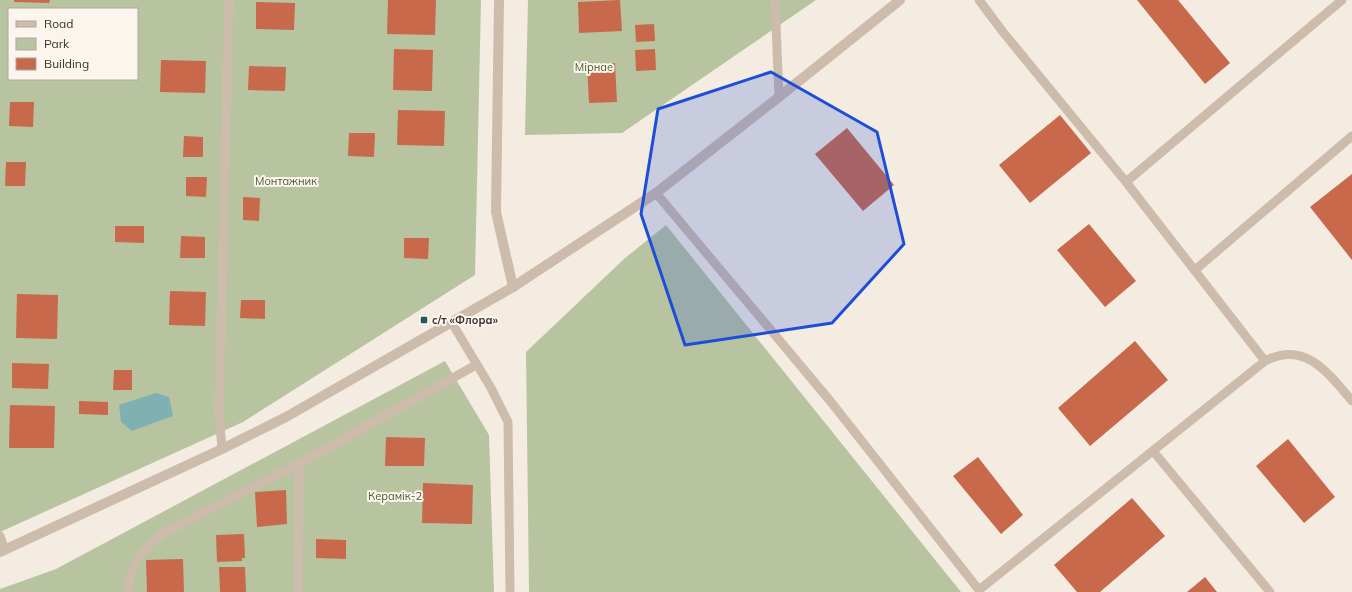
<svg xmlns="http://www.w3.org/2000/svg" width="1352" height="592" viewBox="0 0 1352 592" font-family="Mulish,sans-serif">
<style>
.green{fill:#b8c4a0;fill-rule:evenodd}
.water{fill:#7fb0b2}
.building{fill:#c8694b}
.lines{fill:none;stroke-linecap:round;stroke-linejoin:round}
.service{stroke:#cdbbac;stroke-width:9}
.minor{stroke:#cdbbac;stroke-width:10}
.tertiary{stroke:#cdbbac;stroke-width:10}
.marked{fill:#1d4ed8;fill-opacity:0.2;stroke:#1d4ed8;stroke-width:3;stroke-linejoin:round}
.poi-dot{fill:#1f5a5e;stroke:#fbf5ee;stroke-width:1.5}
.labels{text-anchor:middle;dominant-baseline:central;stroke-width:4;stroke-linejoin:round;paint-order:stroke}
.park-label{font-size:11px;fill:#4a5a2e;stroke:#fbf5ee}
.poi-label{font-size:11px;font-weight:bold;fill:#3b302b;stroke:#fbf5ee;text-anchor:start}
</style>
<rect width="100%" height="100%" fill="#f4ebe1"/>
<path class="green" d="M0,0H481L475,275L243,422L0,532ZM9,9H137V79H9Z
M528,0H816L622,133L525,135Z
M666,225L961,592H529L526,352L624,259Z
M445,361L489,435L494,592H0V589L56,569Z"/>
<path class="water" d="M156,393L169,397L173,416L132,431L121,422L119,405Z"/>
<path class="building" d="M14,0H50L49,3L14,2Z
M388,0H436L435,35L387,34Z
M620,0L622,31L579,33L578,2Z
M1137,0H1178L1230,63L1205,84Z
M256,2L295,3L294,30L256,29Z
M654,24L655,41L636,42L635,25Z
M394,49L433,50L432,91L393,90Z
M655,49L656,70L636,71L635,50Z
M161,60L206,61L205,93L160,92Z
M615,63L617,102L589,103L587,64Z
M249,66L286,67L285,91L248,90Z
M10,102H34L33,127L9,126Z
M398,110L445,111L444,146L397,145Z
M1060,115L1091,153L1030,203L999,165Z
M847,128L894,185L863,211L815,154Z
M349,133H375L374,157L348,156Z
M184,136L203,137V157H183Z
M6,162H26L25,186H5Z
M1352,174V260L1310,207Z
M186,177H207L206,197L186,196Z
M243,197L260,198L259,221L243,220Z
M1089,224L1136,281L1105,307L1057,250Z
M115,226H144V243L115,242Z
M181,236L205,237V258H180Z
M404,238H429L428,259L404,258Z
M170,291L206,292L205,326L169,325Z
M17,294L58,295L57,339L16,338Z
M241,300H265V319L240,318Z
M1135,341L1168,380L1090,446L1058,408Z
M12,363L49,364L48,389L12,388Z
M114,370H132V390H113Z
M79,401L108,402V415L79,414Z
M10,405L55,406L54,448H9Z
M386,437L425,438L424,466H385Z
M1288,439L1335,497L1304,523L1256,466Z
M978,457L1023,515L1001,534L953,476Z
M423,483L473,485L472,524L422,523Z
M286,490L287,524L257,527L255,492Z
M1132,498L1165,536L1100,592H1077L1054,565Z
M244,534L245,558H242V561L217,562L216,535Z
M316,539L346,540V559L316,558Z
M183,559L184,592H147L146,560Z
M219,567H245L246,592H220Z
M1205,577L1217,592H1187Z"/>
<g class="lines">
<path class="service" d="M775,0L779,97
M1126,182L1342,0
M656,193L831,402L979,590L1265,361L1126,182L1003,32L979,0
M1195,270L1352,136
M452,323L491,388L508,422L510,592
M1265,361C1305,340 1328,373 1352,401
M222,449L219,412L229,0
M1153,451L1270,592
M0,536L5,550
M128,592C129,566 143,548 163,533L299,464L476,365
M298,592L299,464"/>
<path class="minor" d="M499,0L496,212L513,287"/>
<path class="tertiary" d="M0,552L222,449L286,417L513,287L656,193L779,97L900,0"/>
</g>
<path class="marked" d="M771,72L877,132L904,244L832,323L685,345L641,214L658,109Z"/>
<rect class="poi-dot" x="420" y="316" width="8" height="8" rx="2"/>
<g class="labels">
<g class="park-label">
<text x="594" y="67">Мірнае</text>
<text x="286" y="181">Монтажник</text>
<text x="395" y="496">Керамік-2</text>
</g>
<g class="poi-label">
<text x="432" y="320">с/т «Флора»</text>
</g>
</g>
<rect x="8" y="8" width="130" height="72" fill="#fbf5ee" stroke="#aea6a0"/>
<rect x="16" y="21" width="20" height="6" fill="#cdbbac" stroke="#aea6a0"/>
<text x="44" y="28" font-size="12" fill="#3b302b">Road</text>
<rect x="16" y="38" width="20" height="12" fill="#b8c4a0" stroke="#aea6a0"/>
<text x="44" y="48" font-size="12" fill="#3b302b">Park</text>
<rect x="16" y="58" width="20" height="12" fill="#c8694b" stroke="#aea6a0"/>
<text x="44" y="68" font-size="12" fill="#3b302b">Building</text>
</svg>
